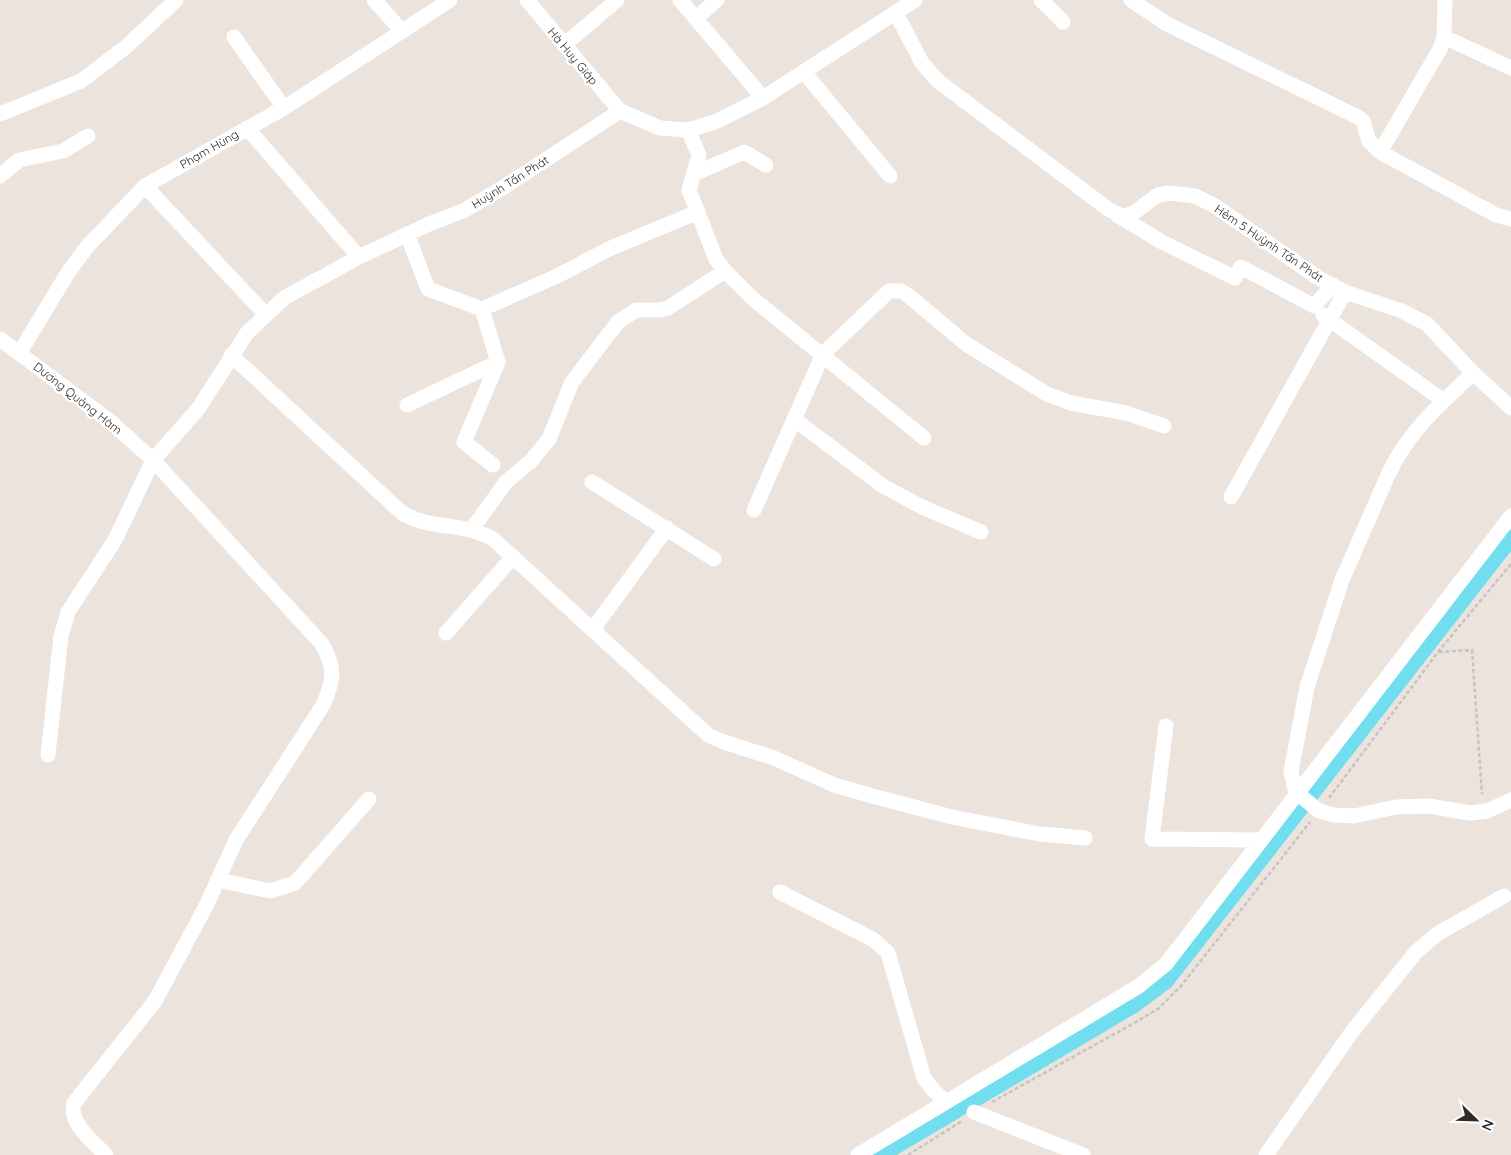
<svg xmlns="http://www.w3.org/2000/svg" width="1511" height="1155" viewBox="0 0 1511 1155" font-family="Quicksand,sans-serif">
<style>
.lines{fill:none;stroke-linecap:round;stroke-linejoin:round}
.canal{stroke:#70deee;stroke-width:16}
.path{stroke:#c4c4c4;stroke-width:2.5;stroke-dasharray:4 2.5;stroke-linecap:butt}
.minor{stroke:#fff;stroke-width:15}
.labels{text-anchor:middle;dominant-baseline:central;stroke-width:5;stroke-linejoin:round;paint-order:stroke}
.street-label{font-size:12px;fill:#2b2b2b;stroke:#fff}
</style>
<rect width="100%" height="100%" fill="#ece3dd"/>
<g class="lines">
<path class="canal" d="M881,1155L1134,1005L1166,981L1511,538"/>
<path class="path" d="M1439,652L1472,650L1482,794
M1329,798L1438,652L1511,564
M992,1102L1136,1022L1158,1009L1181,986L1310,822
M908,1155L962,1121"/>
<path class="minor" d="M374,0L402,31
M527,0L620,111L660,128L688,130L715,122L763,98L915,0
M680,0L763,98
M1041,0L1063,22
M1131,0L1167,24L1358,117L1363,121L1369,141L1380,152L1496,215L1511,219
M1445,0L1444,37L1511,68
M896,13L922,63L938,81L1108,209L1122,216L1132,214L1158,195L1169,193L1195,196L1215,206L1317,277L1345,292L1402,311L1427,324L1473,373L1511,408
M696,18L717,0
M234,37L284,108
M564,45L617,0
M804,72L890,176
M0,114L81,81L127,46L176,0
M247,128L359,257
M688,130L699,155L689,190L716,259L725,271L752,298L924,438
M1380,152L1440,49L1444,37
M694,174L744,152L766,165
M0,176L19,160L63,151L88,136
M145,186L266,315
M1117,215L1162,242L1235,278L1241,267L1314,306L1333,285
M407,234L428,289L482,309L555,277L611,248L698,212
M1323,315L1444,401
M0,339L111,422L153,460L322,644C336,669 334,680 323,705L236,840L206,906L155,1001L74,1103C68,1123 93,1141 106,1155
M20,352L69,271L87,247L145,186L284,108L450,0
M231,355L402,513C430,530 464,522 493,539L708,735L724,742L774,758L834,785L876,797L952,817L1040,834L1085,838
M1473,373C1439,406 1408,431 1388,475L1342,580L1307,687L1291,772L1295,789L1297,793L1319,811L1334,815L1354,816L1396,807L1429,806L1470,813L1487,811L1511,800
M407,405L498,362L482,309
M794,419L883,486L922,507L981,532
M493,465L464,442L498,362
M592,482L714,559
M1231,497L1345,292
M754,510L823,354L889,291H901L909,296L966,344L1047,394L1071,403L1126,413L1164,426
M472,529L506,482L531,461L549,439L572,382L618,322L636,310H660L668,308L725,271
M593,629L667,528
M446,633L513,557
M1166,726L1152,839L1262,840
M48,755L61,636L68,612L115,540L153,460L198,409L247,333L284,298L359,257L429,224L463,211L504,187L620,111
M218,880L270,891L295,883L369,799
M780,892L874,940L888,953L924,1078L933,1090L946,1102
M974,1112L1083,1155
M858,1155L1139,986L1166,964L1511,516
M1266,1155L1351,1033L1416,952L1437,934L1504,896"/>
</g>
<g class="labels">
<g class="street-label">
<text transform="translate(573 56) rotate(50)">Hà Huy Giáp</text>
<text transform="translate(209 149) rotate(-30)">Phạm Hùng</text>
<text transform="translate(510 182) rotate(-32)">Huỳnh Tấn Phát</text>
<text transform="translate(1269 243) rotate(34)">Hẻm 5 Huỳnh Tấn Phát</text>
<text transform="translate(78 398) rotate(38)">Dương Quảng Hàm</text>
</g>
</g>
<g transform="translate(1476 1120) rotate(113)" stroke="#ffffff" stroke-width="4" paint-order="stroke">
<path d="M0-4L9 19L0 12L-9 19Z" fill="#2b2b2b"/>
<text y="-8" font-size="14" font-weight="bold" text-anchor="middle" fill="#2b2b2b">N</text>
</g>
</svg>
